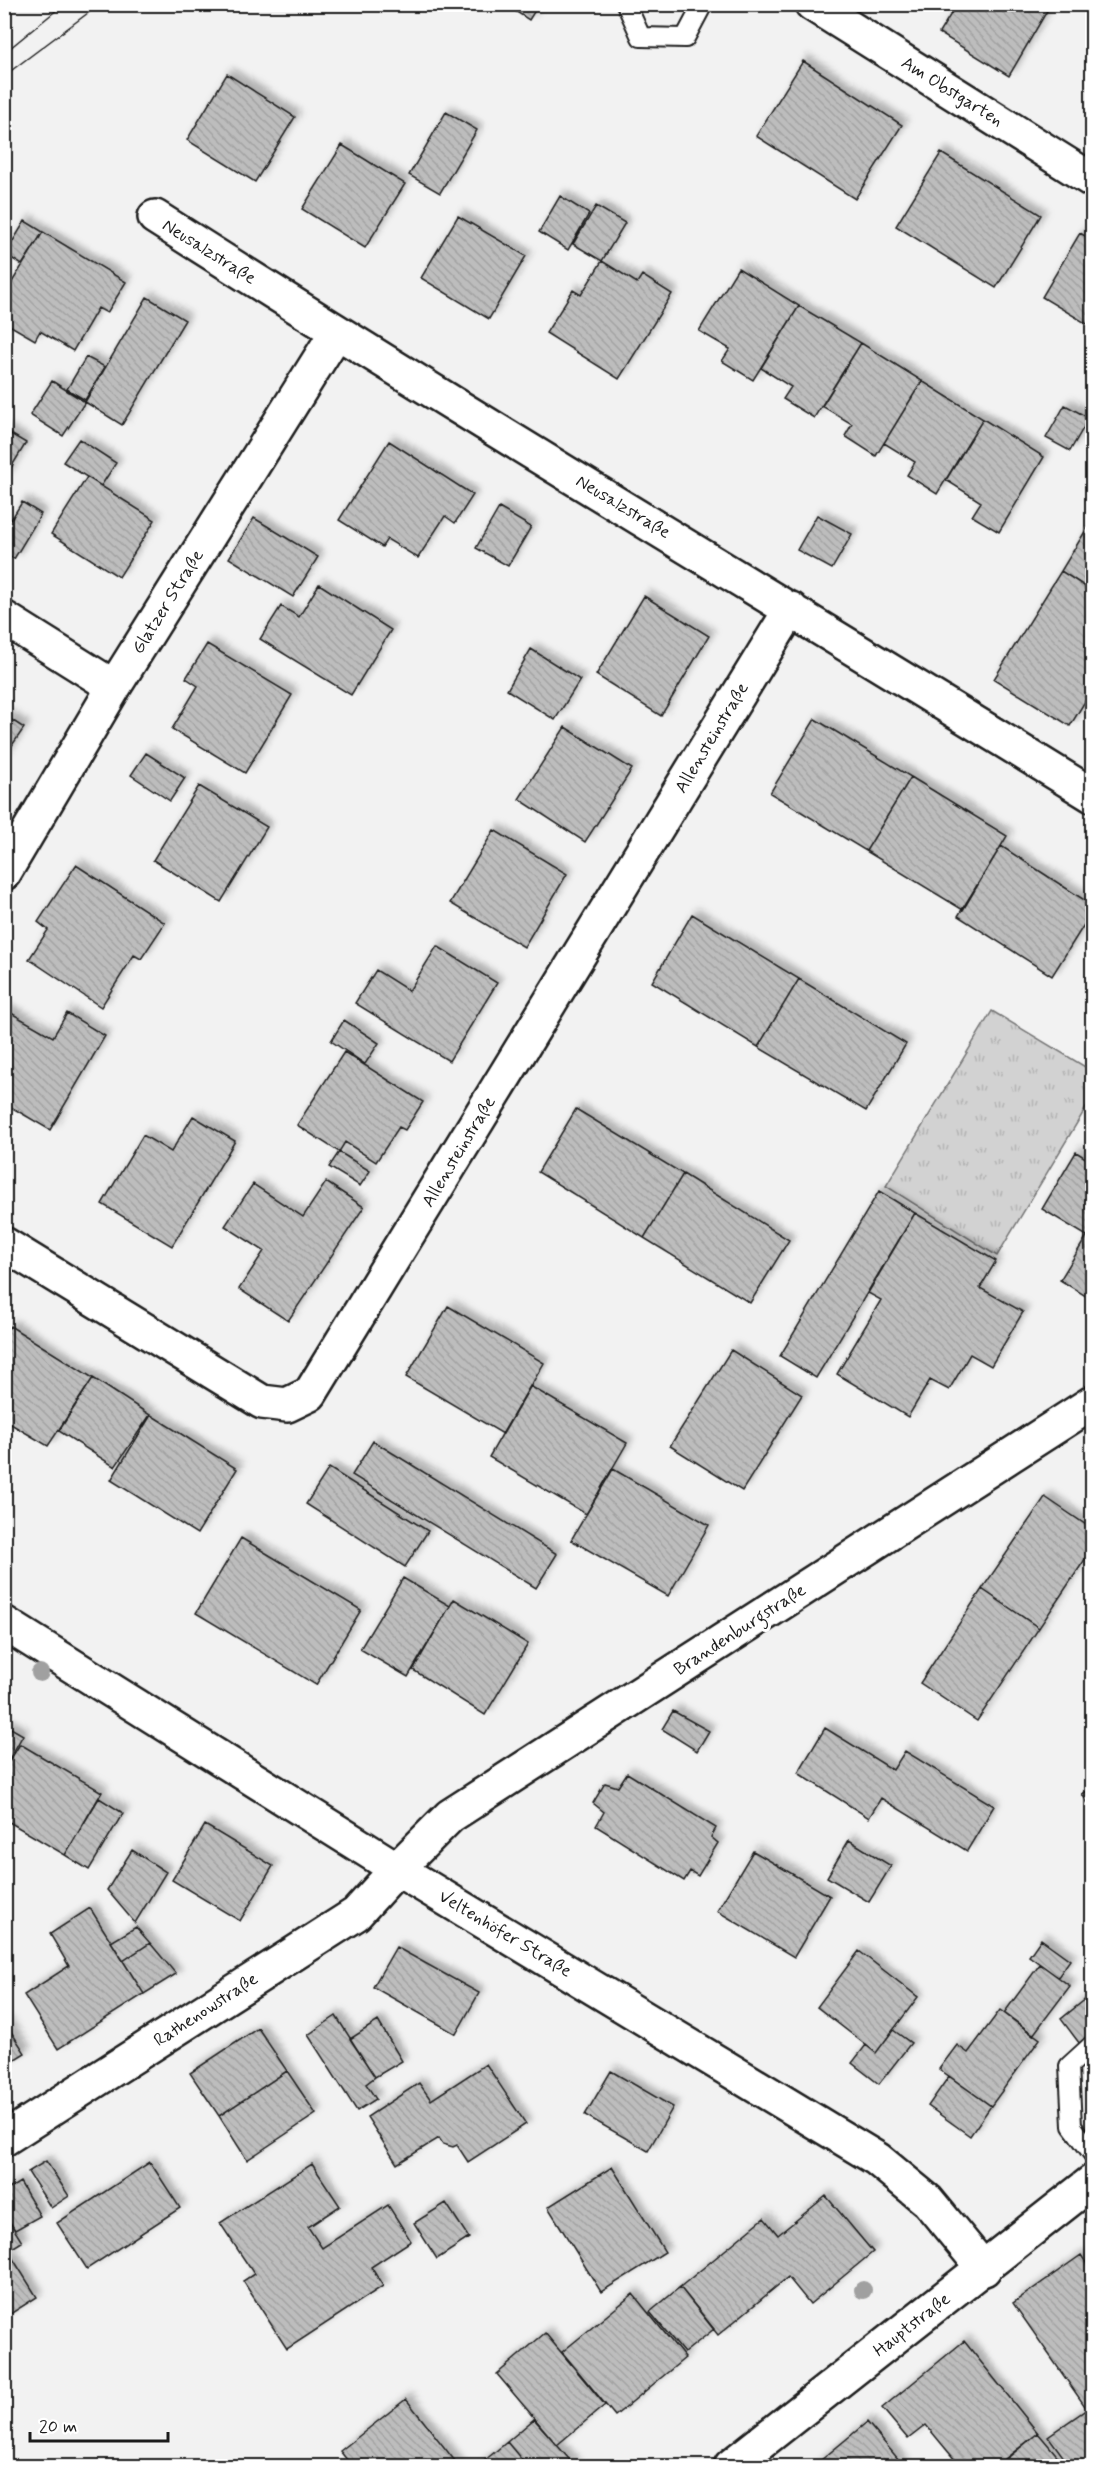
<svg xmlns="http://www.w3.org/2000/svg" width="1097" height="2471" viewBox="0 0 1097 2471" font-family="Mynerve,sans-serif">
<style>
.park{fill:url(#park-tufts);stroke:#777;stroke-width:1.5}
.building{fill:url(#building-back-hatch);stroke:#1c1c1c;stroke-width:1.5;filter:url(#shadow)}
.lines{fill:none;stroke-linecap:round;stroke-linejoin:round}
.service-casing{stroke:#1c1c1c;stroke-width:22}
.minor-casing{stroke:#1c1c1c;stroke-width:38}
.tertiary-casing{stroke:#1c1c1c;stroke-width:38}
.secondary-casing{stroke:#1c1c1c;stroke-width:38}
.service{stroke:#fff;stroke-width:18}
.minor{stroke:#fff;stroke-width:33}
.tertiary{stroke:#fff;stroke-width:33}
.secondary{stroke:#fff;stroke-width:33}
.tram{stroke:#1c1c1c;stroke-width:1.5}
.tree{fill:#a0a0a0}
.labels{text-anchor:middle;dominant-baseline:central;stroke-width:6;stroke-linejoin:round;paint-order:stroke}
.street-label{font-size:18px;fill:#1c1c1c;stroke:#fff}
</style>
<defs>
<pattern id="park-tufts" width="24" height="20" patternUnits="userSpaceOnUse" patternTransform="scale(1.5)"><rect width="24" height="20" fill="#d2d2d2"/><path d="M3 7l-1-3M5 7V3M7 7l1-3M15 17l-1-3M17 17v-4M19 17l1-3" fill="none" stroke="#b4b4b4"/></pattern>
<pattern id="building-back-hatch" width="6" height="6" patternUnits="userSpaceOnUse" patternTransform="scale(1.5)"><rect width="6" height="6" fill="#bdbdbd"/><path d="M-1 5l2 2M0 0l6 6M5-1l2 2" fill="none" stroke="#a2a2a2"/></pattern>
<filter id="shadow"><feDropShadow dx="5.5" dy="-5.5" stdDeviation="3" flood-color="#0004"/></filter>
</defs>
<rect width="100%" height="100%" fill="#f2f2f2"/>
<filter id="ink" filterUnits="userSpaceOnUse"><feTurbulence type="fractalNoise" baseFrequency=".0167" numOctaves="2"/><feDisplacementMap in="SourceGraphic" scale="12" xChannelSelector="R" yChannelSelector="G"/><feConvolveMatrix kernelMatrix="1 2 1 2 8 2 1 2 1" color-interpolation-filters="sRGB"/></filter>
<g filter="url(#ink)">
<path class="park" d="M992,1011L1092,1071V1098L997,1256L886,1186Z"/>
<path class="building" d="M504,4H539L529,20Z
M957,4H1051L1009,76L939,33Z
M803,61L902,125L855,199L756,136Z
M227,74L295,117L255,182L187,140Z
M446,112L477,130L440,193L409,175Z
M342,145L405,184L365,248L302,209Z
M941,153L1041,215L996,288L896,226Z
M560,196L589,214L568,250L539,232Z
M596,206L625,223L602,261L573,244Z
M458,216L526,256L489,319L421,278Z
M25,221L43,232L22,265L5,254Z
M43,232L126,282L107,313L98,308L73,351L40,331L35,340L4,322V295Z
M1080,233L1092,240V327L1042,297Z
M602,261L637,283L642,275L672,294L619,379L546,333L573,290L581,295Z
M738,268L799,306L753,380L722,361L730,349L699,331Z
M147,297L185,320L122,425L85,402Z
M799,306L861,343L814,418L783,399L791,387L761,368Z
M861,343L922,381L876,456L845,436L852,424L822,406Z
M86,357L105,367L85,400L67,389Z
M52,381L85,402L63,436L30,415Z
M922,381L983,419L937,494L907,475L915,462L884,443Z
M1065,405L1089,418L1070,451L1046,438Z
M983,419L1044,457L999,532L972,516L981,502L946,480Z
M4,430L26,443L4,479Z
M79,439L116,463L101,486L63,462Z
M389,441L473,495L455,523L445,516L418,558L387,539L382,547L339,520Z
M87,477L155,520L119,577L51,534Z
M22,502L41,514L14,559L4,553V531Z
M499,508L531,527L508,566L476,548Z
M817,515L852,534L832,569L797,550Z
M254,518L318,557L293,597L229,558Z
M1092,520V591L1061,571Z
M1061,571L1092,591V690L1070,726L994,679Z
M319,584L391,630L351,695L260,639L281,606L299,617Z
M644,596L709,636L661,716L596,675Z
M207,644L292,695L245,773L172,729L198,686L186,678Z
M531,649L580,680L555,720L507,690Z
M4,715L24,728L4,757Z
M815,719L911,777L866,851L770,793Z
M565,727L632,769L585,842L519,799Z
M146,753L185,778L170,801L131,775Z
M911,777L1007,836L963,910L866,851Z
M199,786L267,827L221,902L153,860Z
M494,830L567,874L524,947L450,903Z
M1001,846L1092,905V912L1052,976L958,916Z
M76,865L165,923L141,959L134,955L101,1007L29,959L48,930L38,922Z
M692,914L799,979L758,1047L652,982Z
M437,946L497,983L449,1061L355,1003L376,970L409,991Z
M799,979L906,1044L866,1111L758,1047Z
M4,1009L53,1037L67,1013L105,1036L50,1130L4,1103Z
M344,1020L379,1043L365,1064L331,1041Z
M344,1052L423,1102L405,1130L399,1127L376,1162L345,1142L339,1152L297,1125Z
M576,1109L683,1174L644,1238L538,1172Z
M193,1116L235,1141L172,1246L102,1204L143,1135L171,1152Z
M339,1152L370,1171L360,1186L329,1167Z
M1076,1152L1092,1162V1300L1060,1280L1087,1236L1042,1209Z
M683,1174L789,1240L750,1303L644,1238Z
M326,1182L364,1207L288,1321L239,1289L264,1251L225,1226L253,1184L303,1217Z
M879,1191L915,1213L816,1378L780,1356Z
M915,1213L996,1261L980,1288L1023,1312L991,1366L970,1354L949,1390L930,1380L908,1417L837,1374L881,1300L868,1293Z
M448,1306L544,1363L503,1434L406,1377Z
M10,1326L93,1378L48,1446L4,1420V1334Z
M731,1350L802,1395L742,1491L670,1446Z
M93,1378L150,1415L115,1467L59,1431Z
M530,1386L627,1443L586,1514L489,1457Z
M151,1415L237,1469L197,1534L111,1480Z
M373,1441L557,1554L536,1588L352,1475Z
M329,1468L428,1531L405,1567L306,1504Z
M613,1469L709,1525L668,1596L571,1540Z
M1045,1497L1092,1529V1549L1039,1628L982,1589Z
M241,1538L361,1610L316,1685L196,1613Z
M403,1578L450,1606L408,1677L360,1649Z
M982,1589L1039,1628L977,1721L920,1683Z
M454,1599L528,1644L485,1715L413,1670Z
M673,1711L709,1731L697,1751L662,1729Z
M4,1724L23,1735L4,1768Z
M825,1728L893,1770L905,1751L994,1806L967,1851L881,1798L869,1818L798,1773Z
M20,1744L102,1792L65,1855L4,1819V1770Z
M627,1773L716,1828L711,1837L718,1843L698,1876L690,1871L684,1881L596,1826L604,1812L593,1803L605,1783L618,1787Z
M1092,1788V1810L1082,1794Z
M99,1798L123,1813L89,1870L65,1855Z
M205,1825L273,1866L240,1921L172,1880Z
M849,1840L891,1866L869,1902L827,1877Z
M132,1850L166,1872L135,1923L107,1890Z
M753,1851L830,1896L794,1957L717,1911Z
M90,1908L144,1994L58,2049L24,1995L69,1966L50,1934Z
M136,1927L150,1943L123,1961L111,1942Z
M1041,1939L1070,1960L1058,1977L1029,1956Z
M150,1943L176,1974L144,1994L123,1961Z
M396,1947L479,1993L456,2034L373,1987Z
M859,1951L918,1997L876,2053L817,2007Z
M1040,1964L1070,1986L1033,2035L1004,2013Z
M1092,1994V2060L1061,2019Z
M1000,2010L1040,2039L991,2106L939,2069L957,2045L968,2053Z
M336,2016L375,2077L366,2084L376,2099L357,2111L308,2035Z
M4,2021L25,2053L4,2066Z
M378,2021L402,2061L375,2077L350,2039Z
M258,2028L287,2071L219,2116L190,2073Z
M893,2030L911,2043L879,2084L852,2063L866,2045L876,2053Z
M486,2064L526,2124L468,2162L457,2145L453,2147L443,2144L439,2138L397,2164L367,2117L419,2083L431,2100Z
M287,2071L316,2114L247,2160L219,2116Z
M611,2071L673,2107L648,2151L585,2115Z
M949,2076L991,2106L970,2136L928,2106Z
M46,2161L69,2196L51,2208L28,2172Z
M150,2162L180,2208L87,2269L57,2223Z
M312,2164L340,2206L308,2227L322,2248L388,2205L411,2241L371,2267L383,2286L287,2349L243,2281L254,2274L220,2223Z
M612,2167L665,2252L601,2292L548,2207Z
M20,2182L40,2216L15,2230L4,2213V2192Z
M826,2196L873,2252L810,2304L788,2277L718,2335L680,2287L764,2218L778,2235Z
M446,2203L469,2238L437,2259L414,2223Z
M4,2213L22,2242L4,2253Z
M10,2254L37,2297L4,2318V2257Z
M1081,2255L1092,2272V2465L1070,2466L1048,2436L1087,2409L1013,2303Z
M680,2287L714,2329L684,2353L650,2312Z
M633,2294L685,2358L615,2416L562,2352Z
M545,2333L605,2405L557,2445L497,2374Z
M964,2341L1038,2433L996,2466H960L926,2425L908,2439L882,2408Z
M406,2399L459,2466H352L340,2451Z
M534,2419L557,2445L575,2466H527L507,2442Z
M867,2422L904,2466H814Z
M1038,2433L1066,2466H998Z
M507,2442L527,2466H480L479,2465Z"/>
<g class="lines">
<g class="service-casing">
<path id="service" d="M626,4L641,37L685,38L703,4
M1092,2045L1069,2066L1072,2126L1092,2153"/>
</g>
<g class="minor-casing">
<path id="minor" d="M812,4L1092,180
M155,217C464,414 780,602 1092,795
M4,618L114,687
M4,873L114,687L336,333
M4,1244L262,1402L287,1405L310,1394L791,609
M4,2139L356,1914L397,1869L450,1816L1092,1403"/>
</g>
<g class="tertiary-casing">
<path id="tertiary" d="M4,1623L397,1869L877,2159L928,2201L984,2269"/>
</g>
<g class="secondary-casing">
<path id="secondary" d="M731,2466L1092,2182"/>
</g>
<use href="#service" class="service"/>
<use href="#minor" class="minor"/>
<use href="#tertiary" class="tertiary"/>
<use href="#secondary" class="secondary"/>
<path class="tram" d="M4,53L64,4
M4,76L100,4"/>
</g>
<g class="tree">
<circle cx="40" cy="1673" r="9"/>
<circle cx="863" cy="2290" r="9"/>
</g>
</g>
<g class="labels">
<g class="street-label">
<text transform="translate(952 92) rotate(32)">Am Obstgarten</text>
<text transform="translate(209 252) rotate(32)">Neusalzstraße</text>
<text transform="translate(623 507) rotate(31)">Neusalzstraße</text>
<text transform="translate(168 602) rotate(-58)">Glatzer Straße</text>
<text transform="translate(712 738) rotate(-59)">Allensteinstraße</text>
<text transform="translate(459 1152) rotate(-59)">Allensteinstraße</text>
<text transform="translate(740 1630) rotate(-33)">Brandenburgstraße</text>
<text transform="translate(505 1934) rotate(31)">Veltenhöfer Straße</text>
<text transform="translate(206 2010) rotate(-33)">Rathenowstraße</text>
<text transform="translate(912 2325) rotate(-38)">Hauptstraße</text>
</g>
</g>
<rect width="1097" height="2471" fill="none" stroke="#fff" stroke-width="24"/>
<rect x="12" y="12" width="1073" height="2447" fill="none" stroke="#1c1c1c" stroke-width="2" filter="url(#ink)"/>
<path d="M30 2432v9h138v-9" fill="none" stroke="#1c1c1c" stroke-width="3"/>
<text x="39" y="2432" font-size="18" fill="#1c1c1c" stroke="#ffffff" stroke-width="4.5" paint-order="stroke">20 m</text>
</svg>
